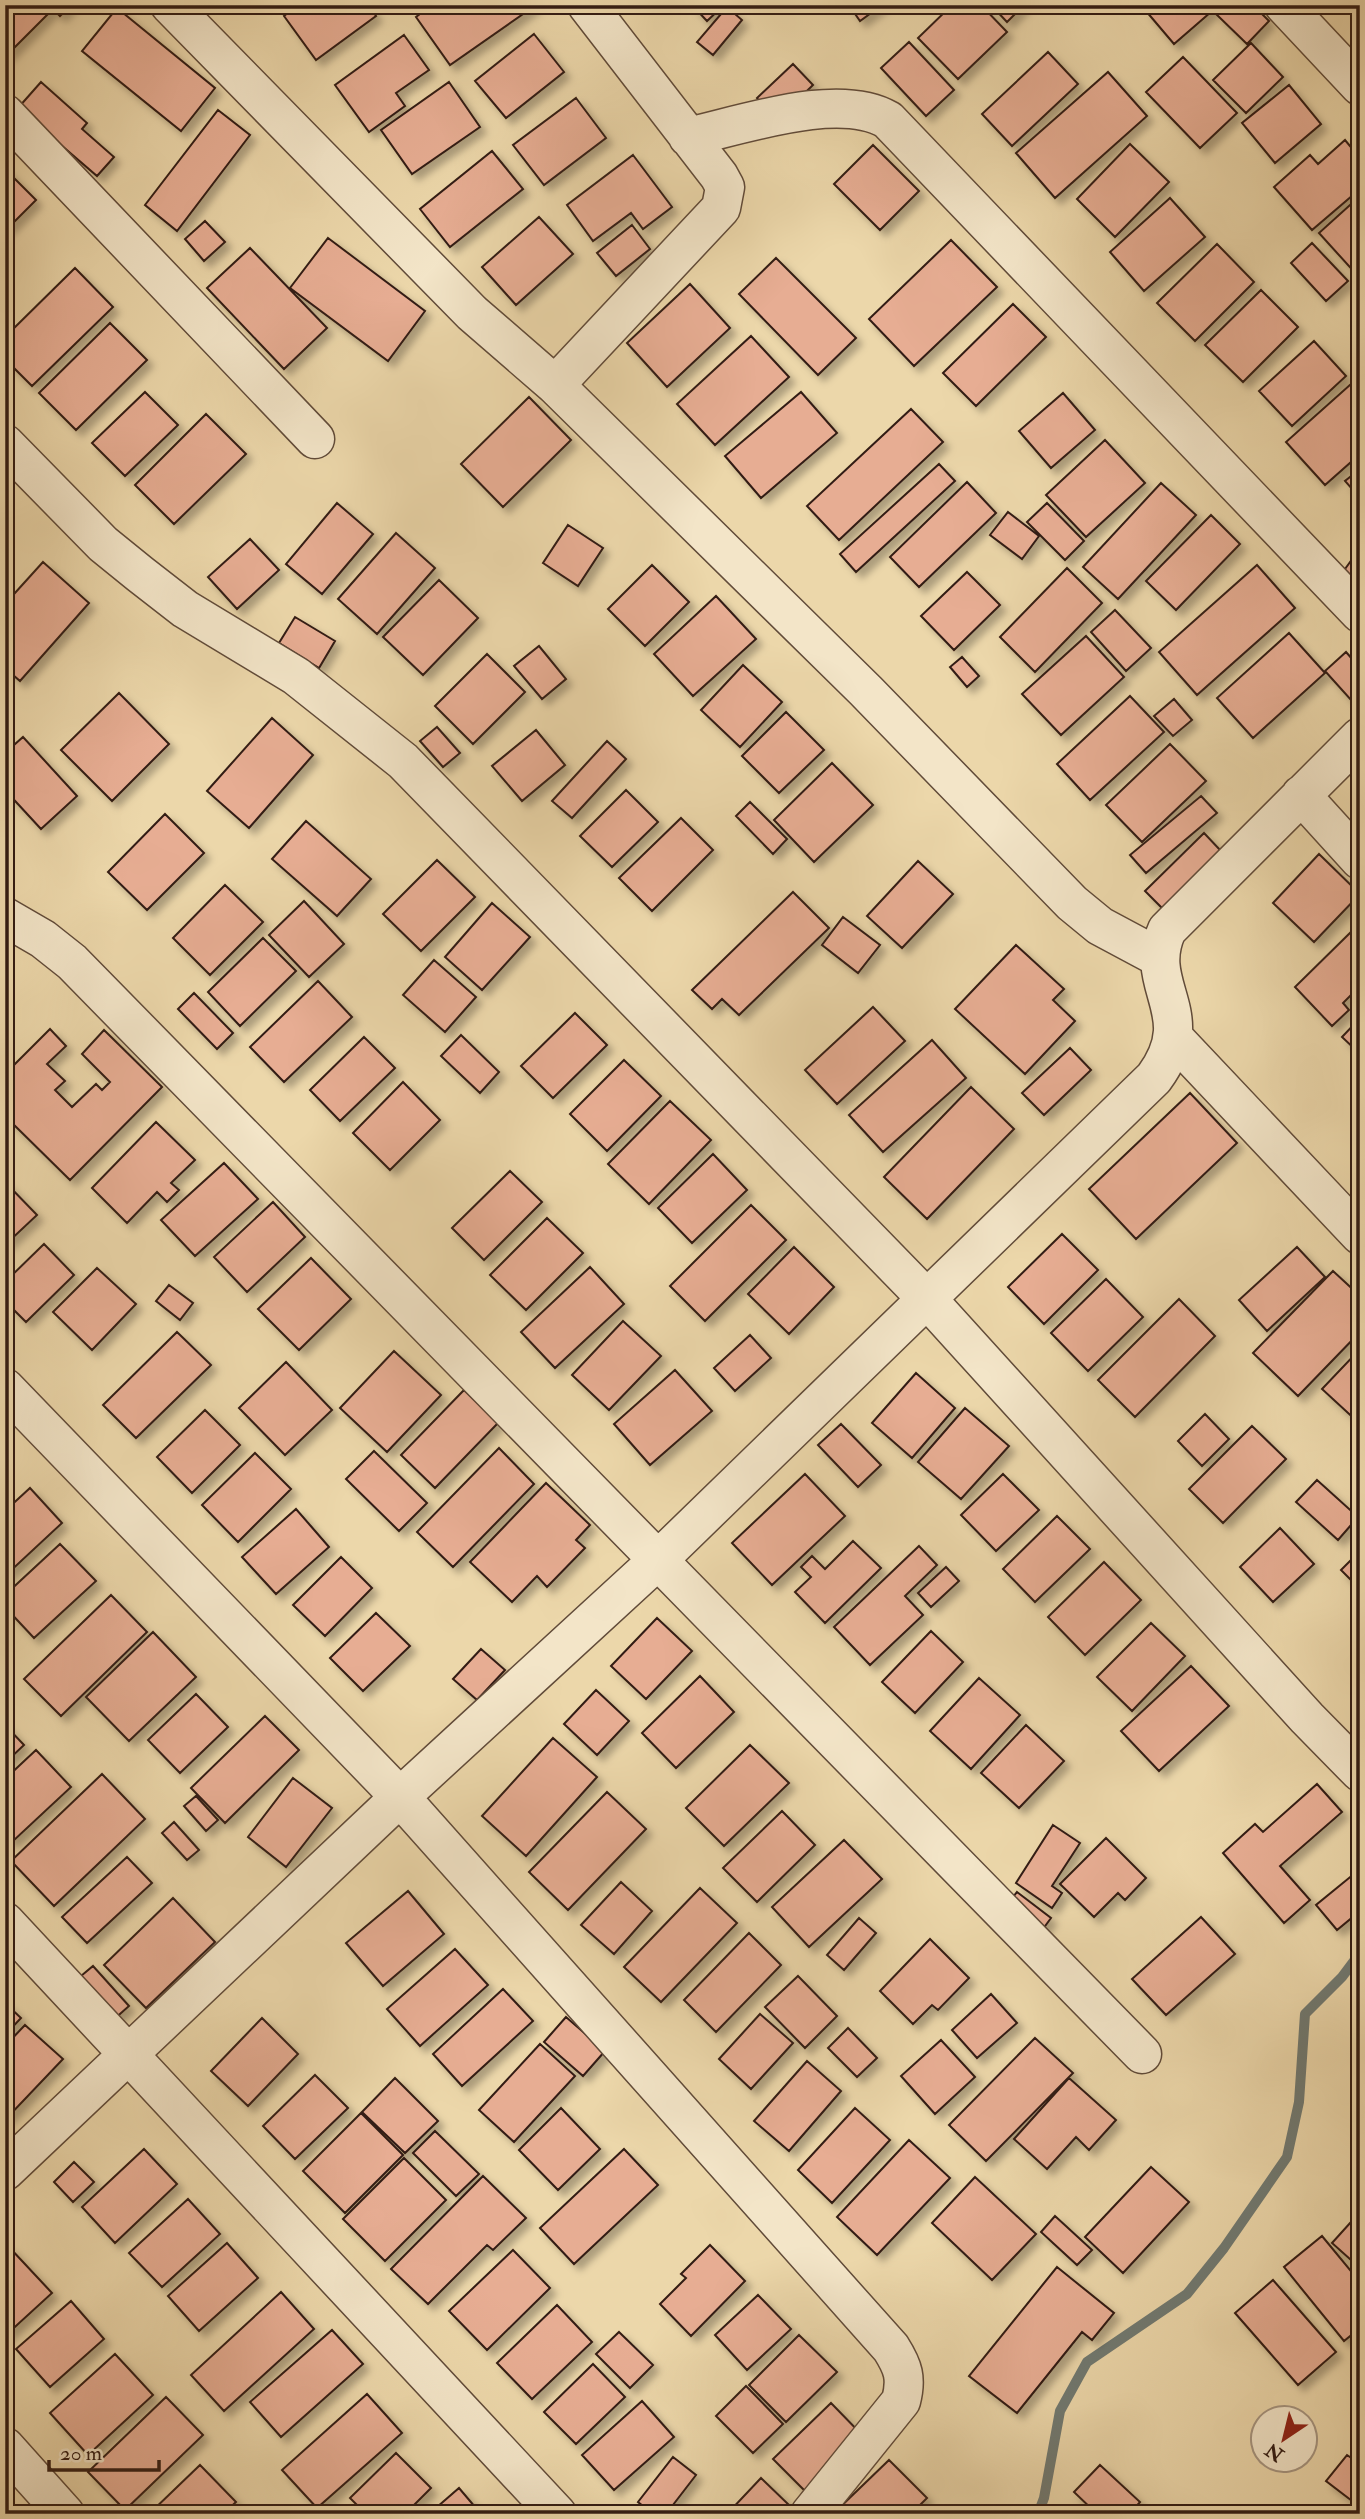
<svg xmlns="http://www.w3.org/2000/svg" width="1365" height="2519" viewBox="0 0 1365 2519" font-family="'IM FELL Double Pica',serif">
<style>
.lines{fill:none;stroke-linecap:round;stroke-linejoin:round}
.stream{stroke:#717a72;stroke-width:10}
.building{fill:#e7ad93;stroke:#331c13;stroke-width:2;filter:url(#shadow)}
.minor-casing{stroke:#614b39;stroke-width:41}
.minor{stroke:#f3e5c8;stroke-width:38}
</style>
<defs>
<filter id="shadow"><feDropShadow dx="6" dy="6" stdDeviation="3.5" flood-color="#0004"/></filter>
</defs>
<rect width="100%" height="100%" fill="#ecd7aa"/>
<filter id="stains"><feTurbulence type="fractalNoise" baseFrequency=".00286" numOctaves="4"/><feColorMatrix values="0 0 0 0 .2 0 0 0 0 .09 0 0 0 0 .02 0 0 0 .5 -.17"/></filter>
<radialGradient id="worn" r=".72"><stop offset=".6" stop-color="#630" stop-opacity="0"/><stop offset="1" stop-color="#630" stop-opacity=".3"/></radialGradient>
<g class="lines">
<path class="stream" d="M1038,2514L1044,2498L1060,2411L1087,2362L1187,2294L1224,2248L1287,2157L1299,2102L1305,2014L1342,1977L1360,1953"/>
</g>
<path class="building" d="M5,5H71L60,16L53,9L5,57Z
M298,5H368L376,16L316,60L284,16Z
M432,5H536L450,65L416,17Z
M692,5H724L707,21Z
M849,5H882L860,21Z
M952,5H981L1007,32L958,79L918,38Z
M991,5H1024L1007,22Z
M1153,5H1219L1174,44L1146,11Z
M1225,5H1253L1269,21L1247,44L1216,14Z
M727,7L742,20L713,55L697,42Z
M117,8L215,88L181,131L82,51Z
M534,34L564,72L506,118L475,81Z
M404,35L429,70L396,93L405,106L369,132L335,85Z
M909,42L954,90L926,116L881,68Z
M1251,43L1283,77L1246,113L1213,80Z
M1048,52L1078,84L1012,146L982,114Z
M1183,57L1237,113L1200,148L1146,92Z
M793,64L813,85L777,120L757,98Z
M1108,72L1147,116L1055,198L1016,153Z
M41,82L87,123L82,129L114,157L97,176L18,108Z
M449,82L480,127L412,174L381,130Z
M1289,85L1321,124L1275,163L1242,123Z
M576,98L606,138L544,185L513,145Z
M218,110L250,135L177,231L145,205Z
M1345,140L1354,151L1360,147V189L1312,230L1274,187L1310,155L1318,164Z
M1130,144L1169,182L1115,237L1077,199Z
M873,145L919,191L880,230L834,184Z
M492,151L523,189L450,247L420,209Z
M633,155L672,207L643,229L631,213L593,241L567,205Z
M5,169L36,200L5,231Z
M1360,196V273L1357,275L1319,233Z
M1170,198L1205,237L1144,291L1110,252Z
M539,217L573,254L516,305L482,267Z
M205,221L225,242L204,261L185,239Z
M632,225L650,249L616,276L597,253Z
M328,238L425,311L388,361L290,288Z
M951,240L997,287L914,366L869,319Z
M1312,243L1348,281L1326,301L1291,263Z
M1217,244L1254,282L1195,341L1157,303Z
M250,248L327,328L284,369L207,288Z
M776,258L856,338L818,375L739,294Z
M75,268L113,307L32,386L5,359V337Z
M690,284L730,328L667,387L627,343Z
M1261,290L1298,327L1243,382L1205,345Z
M1013,304L1046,337L976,406L943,373Z
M110,323L147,360L76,430L39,393Z
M751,336L789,377L715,445L677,404Z
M1314,341L1346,376L1292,426L1259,391Z
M1360,376V454L1325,485L1286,442Z
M145,392L178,425L125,476L92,443Z
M801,392L837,433L761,498L725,456Z
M1063,393L1095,430L1051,468L1019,431Z
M529,397L571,440L503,507L461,464Z
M911,409L943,442L839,540L807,506Z
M206,414L246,454L174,524L135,485Z
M1105,440L1145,483L1086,537L1046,495Z
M939,464L955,481L856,572L840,554Z
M1360,469V498L1345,481Z
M967,482L996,513L919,587L890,557Z
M1161,483L1196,515L1118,599L1083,567Z
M337,503L373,534L322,594L286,564Z
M1047,503L1084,541L1065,560L1027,522Z
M1008,512L1039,536L1022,559L990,535Z
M1211,515L1240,544L1176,610L1146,581Z
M568,525L603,548L578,586L543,563Z
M396,533L435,568L377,634L338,599Z
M250,539L279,570L237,609L208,577Z
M1358,551L1360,552V591L1340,576Z
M43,562L89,603L20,681L5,668V604Z
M652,565L689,602L645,646L608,609Z
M1257,565L1295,608L1197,695L1159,652Z
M1067,568L1102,603L1035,672L1000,637Z
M967,572L1000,605L954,650L921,616Z
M439,580L478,618L423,675L383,637Z
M716,596L756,639L693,696L654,654Z
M1115,610L1151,648L1126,671L1091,632Z
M295,617L335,641L319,668L279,643Z
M1289,633L1325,673L1253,738L1217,698Z
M1086,636L1124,677L1061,735L1022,694Z
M539,646L566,679L542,699L514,666Z
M1346,652L1360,668V710L1325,671Z
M487,654L525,692L473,744L435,706Z
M962,657L979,676L967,687L950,667Z
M743,665L782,702L740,747L701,710Z
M119,693L169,744L112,801L61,750Z
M1130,696L1164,732L1090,800L1057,764Z
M1174,699L1192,720L1173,736L1154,716Z
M786,712L824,750L779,793L742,756Z
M272,718L313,755L249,828L207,791Z
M437,727L460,753L443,767L420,741Z
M536,730L565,765L522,801L492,766Z
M23,737L77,796L41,829L5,790V753Z
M607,741L626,759L572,818L552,801Z
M1170,744L1206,781L1142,842L1106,805Z
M832,763L873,805L814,862L774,820Z
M626,790L658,822L612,867L580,836Z
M1201,796L1217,813L1146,873L1130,855Z
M750,802L787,839L773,854L736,816Z
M165,814L204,853L147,910L108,872Z
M681,818L713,850L652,911L619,878Z
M306,821L371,879L337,916L272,859Z
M1204,833L1221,851L1162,908L1145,891Z
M1319,854L1360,894L1314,942L1273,903Z
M437,860L475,897L421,951L383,914Z
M918,861L953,894L902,948L867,916Z
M225,885L263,922L210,975L173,938Z
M793,892L829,928L739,1015L722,999L712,1009L692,990Z
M304,901L344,944L309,977L269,935Z
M492,903L530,937L482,990L445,957Z
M843,917L880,945L858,973L822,945Z
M1352,931L1360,939V986L1343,1003L1349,1010L1332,1026L1295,987Z
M263,938L296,971L240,1026L208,992Z
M1016,945L1064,989L1053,1000L1075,1021L1025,1074L955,1009Z
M434,960L476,997L445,1032L403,995Z
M318,981L352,1017L284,1082L250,1047Z
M194,993L233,1033L217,1049L178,1009Z
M873,1007L905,1041L837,1104L805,1070Z
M575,1013L607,1045L553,1098L521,1066Z
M1360,1018V1054L1342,1037Z
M50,1029L66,1046L47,1064L65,1081L55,1090L72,1107L96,1084L102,1090L110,1082L82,1054L104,1030L162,1087L70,1180L5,1116V1074Z
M461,1035L499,1072L480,1093L441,1056Z
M364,1037L395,1068L340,1121L310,1090Z
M932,1040L966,1078L883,1152L849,1115Z
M1070,1048L1091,1070L1044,1115L1022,1093Z
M624,1060L661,1096L607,1151L570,1114Z
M403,1082L440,1120L390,1170L353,1133Z
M971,1087L1014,1129L927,1219L884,1177Z
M1190,1093L1237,1143L1136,1239L1089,1189Z
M670,1101L711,1140L649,1204L608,1164Z
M156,1122L195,1160L171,1183L179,1190L167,1202L157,1192L127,1223L92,1188Z
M713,1154L747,1190L692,1243L658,1208Z
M224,1163L258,1199L195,1256L161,1220Z
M510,1171L542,1202L484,1260L452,1228Z
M5,1182L37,1215L5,1245Z
M273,1202L305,1237L247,1292L214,1257Z
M751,1205L786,1240L705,1321L670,1286Z
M547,1218L583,1253L526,1310L490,1275Z
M1062,1234L1098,1270L1044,1324L1008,1287Z
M44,1244L74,1275L26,1322L5,1301V1282Z
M794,1247L834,1287L789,1334L748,1294Z
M1297,1247L1325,1277L1267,1331L1239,1300Z
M311,1258L351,1299L299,1350L258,1309Z
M590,1267L624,1304L555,1368L521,1332Z
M97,1268L136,1304L92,1350L53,1312Z
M1333,1271L1360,1296V1332L1298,1396L1253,1353Z
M1106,1279L1143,1317L1088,1371L1051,1333Z
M169,1285L193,1303L180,1320L156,1301Z
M1179,1299L1215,1336L1135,1417L1098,1380Z
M623,1321L661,1356L609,1410L572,1375Z
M177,1332L211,1365L136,1438L103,1405Z
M750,1335L771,1358L735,1391L714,1368Z
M1360,1349V1424L1322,1389Z
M394,1351L441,1395L387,1452L340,1408Z
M286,1362L332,1410L285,1455L239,1408Z
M675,1370L712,1411L650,1465L614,1424Z
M916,1373L955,1408L912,1458L872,1423Z
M464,1390L498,1423L435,1488L401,1455Z
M965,1408L1009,1446L961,1499L918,1462Z
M205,1410L240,1445L192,1493L157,1457Z
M1205,1414L1229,1439L1202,1466L1178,1441Z
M841,1424L881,1465L858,1487L818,1445Z
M1252,1426L1286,1459L1223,1523L1189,1489Z
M499,1448L534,1484L453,1567L417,1532Z
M374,1451L427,1503L399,1531L346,1479Z
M255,1453L291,1489L238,1542L202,1505Z
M805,1474L845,1516L772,1585L732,1543Z
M1003,1474L1039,1510L996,1551L961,1515Z
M1317,1480L1358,1517L1338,1540L1296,1502Z
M546,1483L590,1525L576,1540L585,1548L547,1587L537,1576L512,1602L470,1562Z
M30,1488L62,1523L5,1576V1511Z
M296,1509L329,1547L276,1594L242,1557Z
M1057,1516L1090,1549L1035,1602L1003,1569Z
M1280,1528L1314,1564L1273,1602L1240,1567Z
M853,1541L881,1568L825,1623L795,1592L811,1577L801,1567L812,1556L825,1569Z
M60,1544L96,1581L34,1638L5,1607V1595Z
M919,1546L937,1565L905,1596L923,1615L870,1665L834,1627Z
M1360,1551V1589L1341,1570Z
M341,1557L372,1588L325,1636L293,1605Z
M1104,1562L1141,1600L1085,1655L1048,1617Z
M946,1567L959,1581L931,1607L918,1593Z
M111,1595L147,1632L61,1716L24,1679Z
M376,1613L410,1646L363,1691L330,1658Z
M657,1618L692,1651L646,1699L611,1666Z
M1151,1623L1185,1656L1132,1711L1097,1677Z
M931,1631L963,1662L915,1713L882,1682Z
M153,1632L196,1677L129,1741L86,1697Z
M481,1649L505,1670L477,1700L453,1679Z
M1191,1666L1229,1706L1159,1771L1121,1731Z
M700,1676L734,1712L676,1768L642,1733Z
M979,1678L1020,1715L971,1769L930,1731Z
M596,1690L629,1721L597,1755L564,1724Z
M196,1694L228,1727L180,1773L148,1740Z
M265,1716L299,1750L225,1823L191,1788Z
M5,1725L24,1745L5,1763Z
M1026,1725L1064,1761L1019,1808L981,1773Z
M553,1738L597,1777L526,1856L482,1816Z
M750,1745L789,1783L724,1846L686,1808Z
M36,1750L71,1787L12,1842L5,1836V1779Z
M102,1774L145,1819L54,1906L11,1861Z
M293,1778L332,1808L286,1867L248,1837Z
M1317,1784L1342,1812L1280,1866L1310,1900L1284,1923L1223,1853L1255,1824L1263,1832Z
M607,1792L646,1829L568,1910L529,1872Z
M196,1796L218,1820L206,1831L184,1806Z
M782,1811L815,1845L757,1902L723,1868Z
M174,1822L199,1850L187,1860L162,1833Z
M1053,1825L1080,1843L1052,1886L1062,1893L1052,1908L1016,1883Z
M1106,1838L1146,1878L1125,1900L1118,1893L1094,1917L1060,1884Z
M844,1840L882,1879L809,1947L772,1907Z
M127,1857L152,1883L87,1943L62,1917Z
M1360,1869V1911L1337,1930L1316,1905Z
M621,1882L652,1911L614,1954L581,1925Z
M700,1888L737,1923L661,2002L624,1967Z
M408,1891L444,1934L383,1986L346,1943Z
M1017,1892L1051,1918L1034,1941L1000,1914Z
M173,1898L215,1942L146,2008L104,1965Z
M1201,1917L1235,1954L1166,2015L1132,1979Z
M859,1918L876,1933L844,1970L827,1955Z
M749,1933L781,1965L716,2032L684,2000Z
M930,1939L969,1978L938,2010L932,2005L913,2024L880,1991Z
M455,1949L488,1985L420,2046L387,2009Z
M93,1966L129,2006L112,2021L75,1981Z
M798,1976L837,2016L805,2048L765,2007Z
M503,1989L533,2021L462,2086L433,2054Z
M991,1994L1017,2023L977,2058L952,2030Z
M5,2003L21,2018L5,2035Z
M760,2014L793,2043L751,2089L719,2059Z
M566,2017L605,2051L583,2076L544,2042Z
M262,2018L298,2054L248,2106L211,2071Z
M25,2025L63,2059L5,2120V2046Z
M848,2028L877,2058L857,2077L828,2048Z
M1035,2038L1073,2073L986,2161L949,2125Z
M941,2040L975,2077L935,2114L901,2076Z
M540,2044L575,2076L514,2142L479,2110Z
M807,2061L841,2091L789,2151L754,2121Z
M315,2075L348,2108L295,2159L263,2126Z
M395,2078L438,2121L405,2153L362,2112Z
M1069,2078L1116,2120L1089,2150L1076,2137L1047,2169L1014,2139Z
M561,2108L600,2149L558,2190L519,2150Z
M855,2108L890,2140L832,2203L798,2170Z
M361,2113L403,2155L345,2213L303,2171Z
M435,2131L479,2174L456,2196L413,2153Z
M909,2140L950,2178L877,2255L837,2217Z
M144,2149L177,2184L115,2243L82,2207Z
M624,2149L658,2185L574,2264L540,2228Z
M404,2158L446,2200L385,2261L343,2219Z
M74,2162L94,2182L73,2202L54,2182Z
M1151,2167L1189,2202L1123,2273L1085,2237Z
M483,2176L526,2218L493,2250L487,2245L428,2304L391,2269Z
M975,2177L1036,2234L992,2280L932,2223Z
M188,2199L220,2234L162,2287L129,2253Z
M1055,2216L1092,2250L1077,2265L1041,2232Z
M1351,2222L1360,2230V2268L1332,2243Z
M1322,2236L1360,2282V2328L1344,2341L1284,2267Z
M227,2243L258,2278L199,2331L168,2296Z
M710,2245L745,2281L691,2336L660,2304L686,2278L681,2274Z
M9,2247L52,2293L5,2336V2250Z
M513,2250L550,2288L487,2350L449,2311Z
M1057,2267L1114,2313L1092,2340L1082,2332L1017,2413L969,2376Z
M1273,2280L1336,2352L1298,2385L1235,2313Z
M281,2292L314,2329L224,2411L191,2375Z
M758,2295L791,2329L747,2370L715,2335Z
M71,2301L104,2339L50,2387L16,2349Z
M557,2305L592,2342L532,2399L497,2363Z
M332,2330L363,2364L281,2437L250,2402Z
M619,2332L653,2365L630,2388L596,2354Z
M799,2335L837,2372L786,2422L749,2385Z
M115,2354L153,2395L88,2455L50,2413Z
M593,2364L625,2397L576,2444L544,2412Z
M746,2386L783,2424L753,2453L716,2416Z
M367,2394L402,2433L317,2508L282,2470Z
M166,2397L203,2435L125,2510L88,2472Z
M642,2401L674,2437L614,2490L582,2455Z
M831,2403L866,2439L809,2495L773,2459Z
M396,2453L431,2488L405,2514H366L350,2498Z
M1347,2455L1360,2464V2507L1326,2481Z
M673,2457L696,2475L666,2514H653L638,2502Z
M889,2460L927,2498L911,2514H833Z
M200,2465L236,2502L223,2514H149Z
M1100,2465L1140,2502L1130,2514H1097L1074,2492Z
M761,2478L790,2506L782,2514H727Z
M459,2488L481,2514H429Z"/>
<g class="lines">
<g class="minor-casing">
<path id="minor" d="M170,5L472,313L555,385L866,691L1072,903L1100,926L1158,957
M1284,5L1360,86
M5,114L315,439
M688,137C743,125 839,91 888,120L1360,613
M555,385L721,208L725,187L719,176L587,5
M5,444L103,544L140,574L185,609L296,676L403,761L928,1300L1307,1718L1360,1772
M1301,795L1360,860
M5,917L43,939L72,962L1142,2054
M1174,1038L1360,1235
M5,1388L400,1797L891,2348C903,2367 907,2378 901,2401L810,2514
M5,1922L557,2514
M5,2171L400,1797L658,1560L1154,1078C1202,1013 1141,987 1167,930L1360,737
M5,2447L65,2514"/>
</g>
<use href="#minor" class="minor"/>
</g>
<rect width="1365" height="2519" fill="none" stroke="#ecd7aa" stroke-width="28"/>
<rect x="7" y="7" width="1351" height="2505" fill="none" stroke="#331c13" stroke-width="3.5"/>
<rect x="14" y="14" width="1337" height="2491" fill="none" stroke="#331c13" stroke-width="2"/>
<g transform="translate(1284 2439) rotate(215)"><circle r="33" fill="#f3e5c8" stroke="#a69580" stroke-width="2"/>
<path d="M0-5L12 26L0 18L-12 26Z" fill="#8f2418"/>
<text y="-10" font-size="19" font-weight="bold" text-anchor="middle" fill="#331c13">N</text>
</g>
<path d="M49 2460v10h110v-10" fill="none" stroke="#331c13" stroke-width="3.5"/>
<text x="60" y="2460" font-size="21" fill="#331c13" stroke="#f3e5c8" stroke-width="5" paint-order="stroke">20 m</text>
<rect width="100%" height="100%" filter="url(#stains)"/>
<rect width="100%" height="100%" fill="url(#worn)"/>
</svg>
